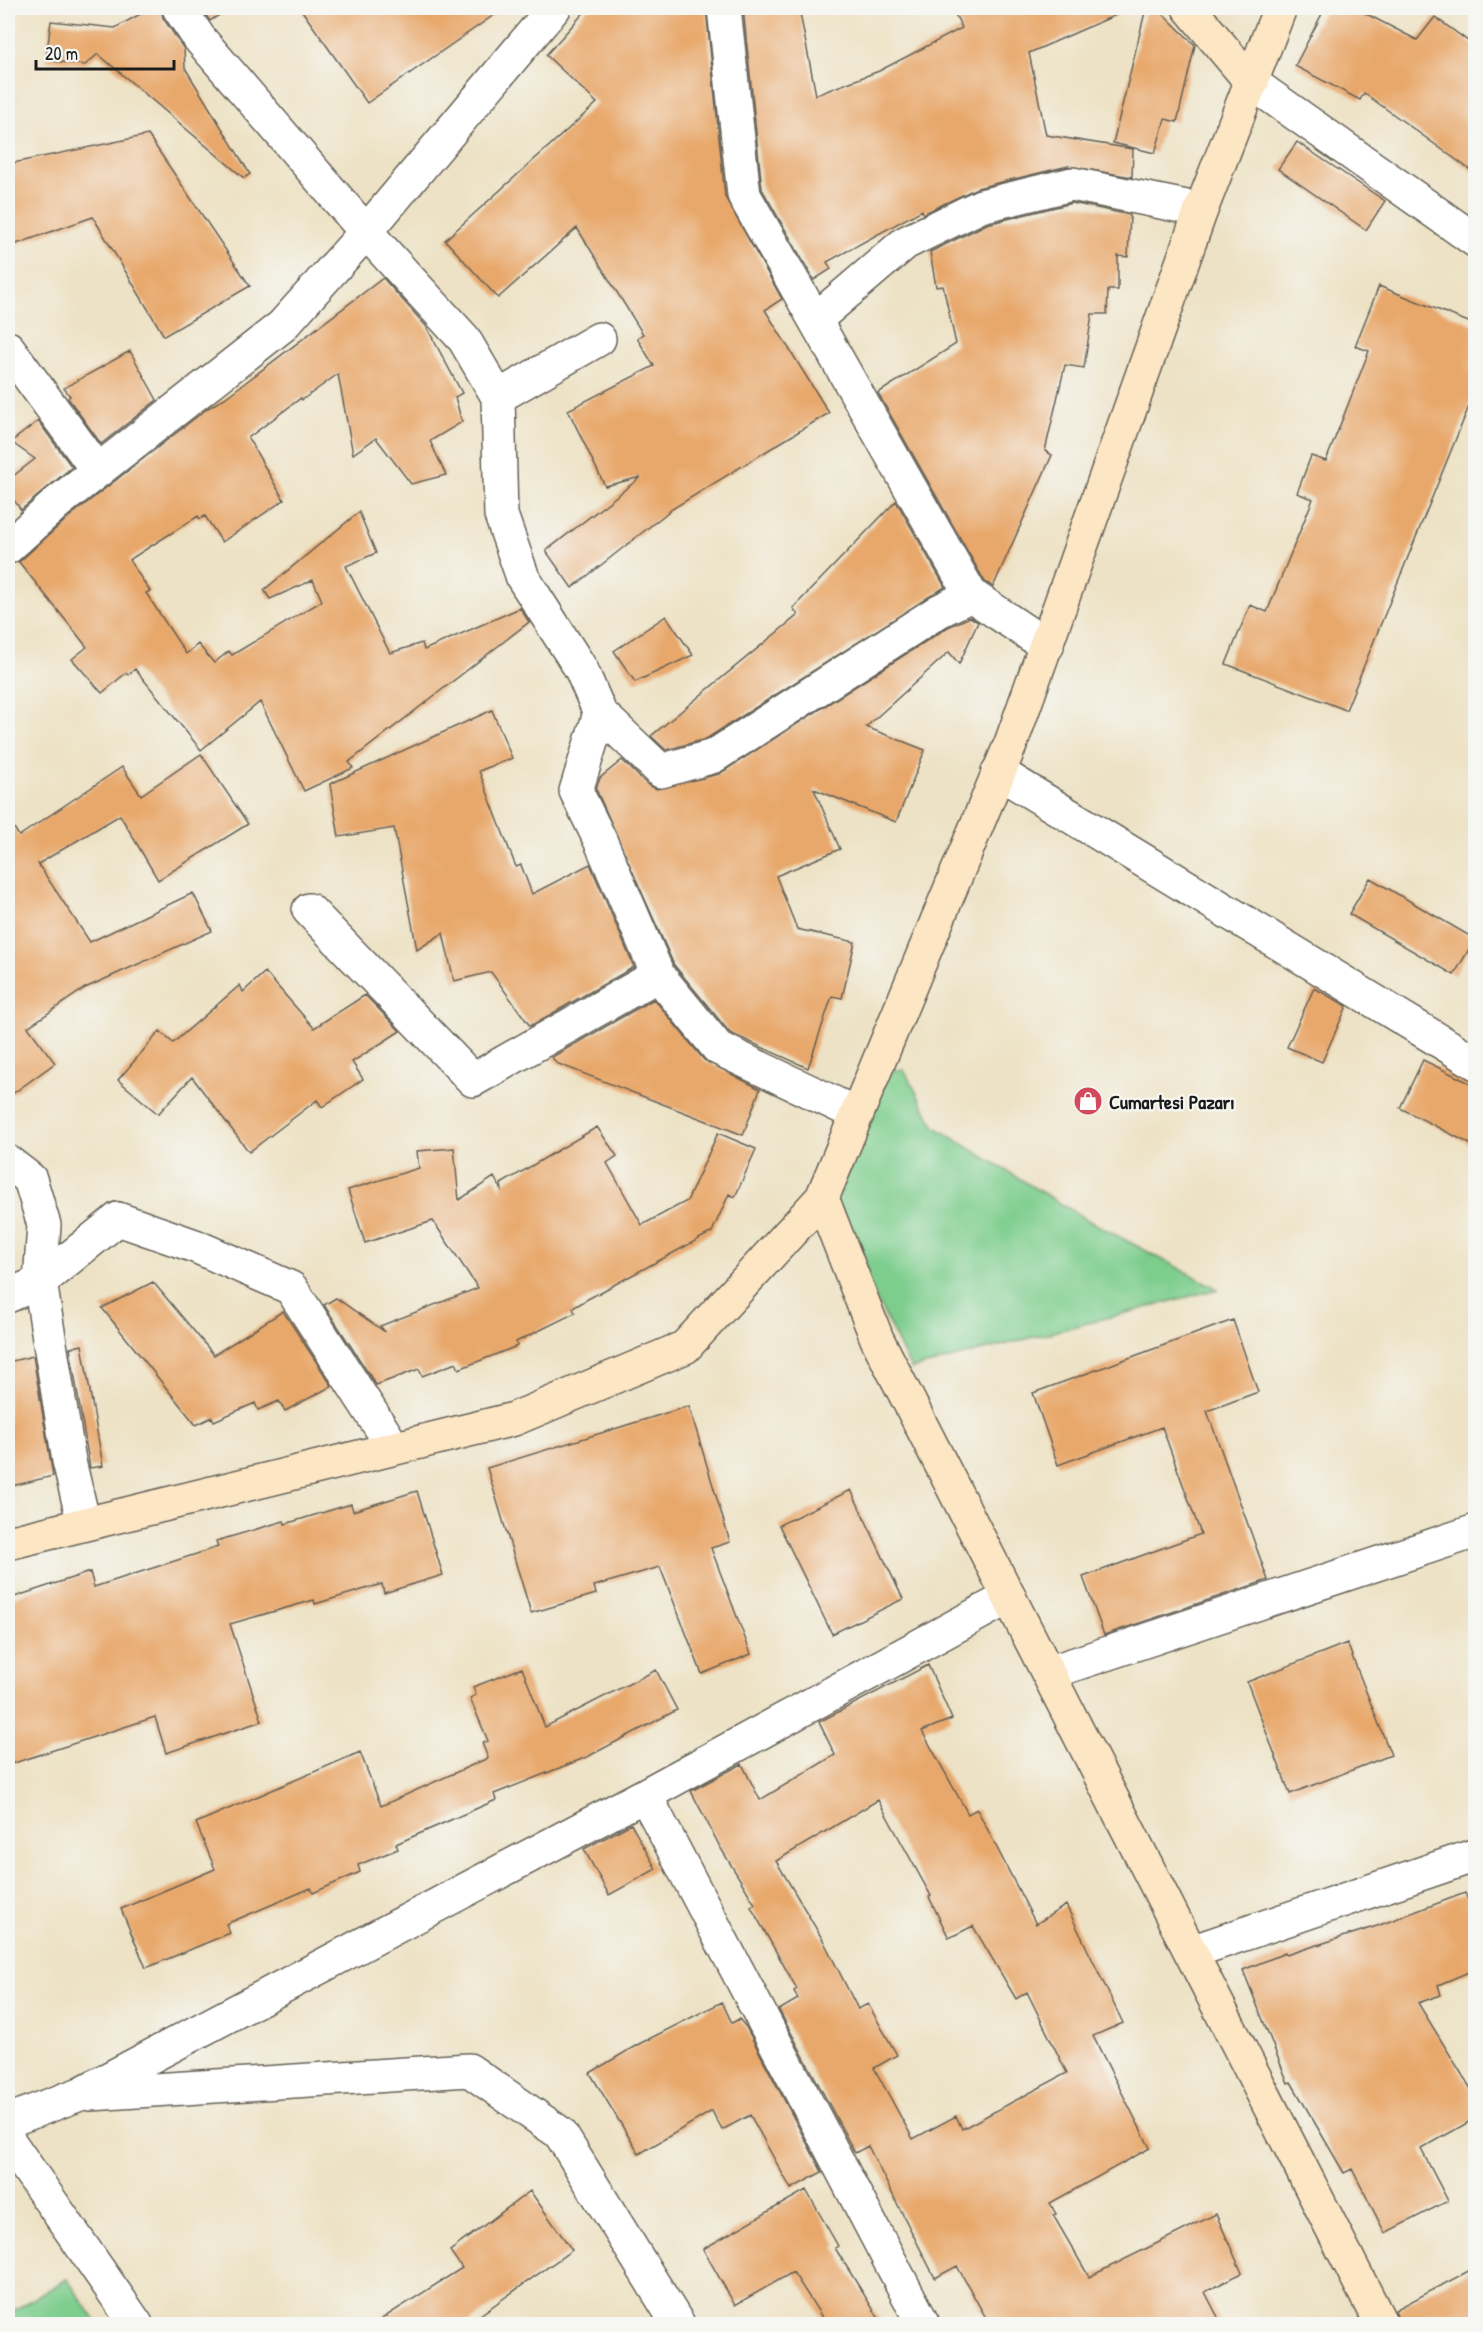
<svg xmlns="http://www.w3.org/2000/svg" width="1483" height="2332" viewBox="0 0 1483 2332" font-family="'Patrick Hand',sans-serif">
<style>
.green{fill:#7dcd8d;stroke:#4c7454;stroke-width:1.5}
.building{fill:#e8a86c;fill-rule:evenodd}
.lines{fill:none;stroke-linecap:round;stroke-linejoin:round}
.street-casing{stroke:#656157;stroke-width:36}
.secondary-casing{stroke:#656157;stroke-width:36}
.street{stroke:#fff;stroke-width:33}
.secondary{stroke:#fce6c4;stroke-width:33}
.labels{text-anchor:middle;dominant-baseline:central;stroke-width:4.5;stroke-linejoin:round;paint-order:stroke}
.poi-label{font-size:20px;font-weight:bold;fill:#1c1c1c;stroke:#f6f6f2;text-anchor:start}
</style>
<rect width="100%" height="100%" fill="#f6f6f2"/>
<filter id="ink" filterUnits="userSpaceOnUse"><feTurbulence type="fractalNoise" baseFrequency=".0167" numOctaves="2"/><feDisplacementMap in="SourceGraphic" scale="12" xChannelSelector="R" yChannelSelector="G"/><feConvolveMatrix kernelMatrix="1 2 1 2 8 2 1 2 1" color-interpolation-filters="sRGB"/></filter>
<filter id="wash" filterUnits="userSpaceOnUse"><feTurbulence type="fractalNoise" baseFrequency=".008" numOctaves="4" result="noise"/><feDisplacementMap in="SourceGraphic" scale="24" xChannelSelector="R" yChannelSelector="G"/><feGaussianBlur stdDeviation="1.35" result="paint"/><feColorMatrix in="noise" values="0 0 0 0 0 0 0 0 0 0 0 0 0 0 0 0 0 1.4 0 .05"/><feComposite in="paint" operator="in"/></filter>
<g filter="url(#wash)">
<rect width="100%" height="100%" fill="#ede2c5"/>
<path class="green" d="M883,1070H904L935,1127L1084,1218L1218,1289L911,1369L844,1233L833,1195Z
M67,2279L98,2324H8V2314Z"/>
<g id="blocks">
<path class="building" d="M151,8H161L163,18L184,49L185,68L250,174L244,178L98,54L85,65L46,60L51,21L115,28Z
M201,8H230L210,21Z
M300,8H504L367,103Z
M588,8H706L725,197L782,299L765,310L829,413L672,509L572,588L546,551L641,477L605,486L568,410L654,366L637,338L643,334L577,228L498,298L445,240L597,103L546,55Z
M743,8H799L816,95L879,71L962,28L952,8H1132L1029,53L1046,135L1133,149L1132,177L1068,166L977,188L923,214L922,210L827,262L831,269L814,280L762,189Z
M1146,8H1157L1195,45L1177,122L1165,119L1155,153L1113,143Z
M1325,8H1355L1417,40L1435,17L1476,47V174L1364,93L1360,100L1295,66Z
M148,135L250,286L164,336L93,217L8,247V164Z
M1297,142L1385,201L1366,230L1278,169Z
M1072,203L1130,215L1128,257L1118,256V290H1108L1107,314H1092L1084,368L1065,365L1045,451L1052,455L993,587L985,582L878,393L956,344L943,286L936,287L930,252L987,224Z
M383,278L426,326L462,393L455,397L462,422L430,441L446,475L411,484L376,438L353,454L338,374L302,400L301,398L248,438L284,500L222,542L205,516L200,519L198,516L129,560L150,591L146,593L186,654L198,644L214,663L229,651L232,655L322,601L313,580L270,599L264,590L359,512L376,553L346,566L390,653L422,643L424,650L520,608L529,622L349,762L353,768L304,791L260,702L201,750L135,669L128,675L126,673L102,693L72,659L87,647L19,562L70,516L208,408L225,398Z
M1379,286L1476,325V389L1346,710L1226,664L1250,605L1267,612L1313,499L1297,493L1311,456L1326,461L1369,351L1355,346Z
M130,351L157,400L101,444L68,398L70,396L64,388Z
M38,421L72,467L21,510L8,492V480L35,459L11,442Z
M896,501L945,587L706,739L666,750L651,736L798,615L793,608Z
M666,616L693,655L635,682L614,651Z
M970,617L978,622L959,664L949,652L866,727L925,750L896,822L814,789L840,849L776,876L797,929L855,942L842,998L832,996L808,1068L730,1033L674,965L596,789L600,778L622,760L648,785L657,789L719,774L948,627Z
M492,710L512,758L479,771L516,867L521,865L532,894L590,864L634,967L530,1026L491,972L454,981L443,933L417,950L394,828L339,837L330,784Z
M201,754L248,824L158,880L120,815L38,864L90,942L193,893L212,931L85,988L28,1027L55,1063L8,1097V818L19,836L122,767L141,795Z
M1370,878L1475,939L1454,975L1349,914Z
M265,972L314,1028L365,995L400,1031L352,1062L363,1079L322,1107L317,1100L249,1152L192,1077L158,1114L118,1080L160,1031L173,1043L240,985L243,992Z
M1314,988L1347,1006L1322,1062L1287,1047Z
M654,999L704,1060L760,1089L743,1135L556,1063L552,1057Z
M1423,1060L1476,1086V1147L1400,1108Z
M597,1127L617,1156L607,1163L642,1225L687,1201L718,1133L756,1149L735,1197L729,1194L712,1232L586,1300L573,1308L575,1313L516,1342L517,1346L459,1369L456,1363L422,1376L419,1369L376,1385L324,1305L336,1298L385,1332L380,1326L478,1288L433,1221L365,1243L348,1190L419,1168L417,1151L454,1148L459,1200L494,1177L502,1191L501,1184Z
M153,1282L214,1355L283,1311L332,1386L285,1411L279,1401L258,1410L255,1403L214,1421L212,1417L196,1425L102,1308Z
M1233,1320L1258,1392L1207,1411L1268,1580L1104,1635L1083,1577L1201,1534L1162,1427L1058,1465L1033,1393Z
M82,1345L103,1466L90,1468L70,1348Z
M33,1356L53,1476L8,1487V1362Z
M689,1406L730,1542L711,1548L751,1654L702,1674L660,1567L594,1586L596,1594L531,1613L487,1468Z
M851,1490L903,1599L832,1634L779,1525Z
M417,1491L443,1575L384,1593L382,1584L315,1604L314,1600L230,1624L262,1721L166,1753L155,1717L8,1765V1599L90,1572L94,1587L218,1547L216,1541L284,1521L285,1524L351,1504L353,1511Z
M1347,1643L1391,1755L1290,1794L1247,1682Z
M928,1665L952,1719L922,1731L968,1814L977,1809L1036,1924L1066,1905L1123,2023L1093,2036L1150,2148L1050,2203L1056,2214L1053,2215L1089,2277L1216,2214L1242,2273L1205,2292L1222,2325H990L957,2266L935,2278L868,2146L855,2153L779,2010L798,1999L794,1991L797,1989L751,1907L755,1904L720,1847L691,1791L742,1764L760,1800L835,1755L819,1722ZM878,1800L931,1896L929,1897L949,1938L973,1926L1016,1999L1027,1992L1067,2073L962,2129L956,2116L913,2139L874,2068L897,2055L868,2004L858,2009L823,1940L776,1861Z
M522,1668L545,1727L656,1670L677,1710L587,1757L494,1794L496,1800L396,1844L398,1849L358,1865L360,1872L313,1893L311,1888L226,1924L230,1933L146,1968L121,1909L215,1869L196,1823L360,1752L381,1806L488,1758L482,1743L488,1741L470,1698L476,1695L473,1687Z
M631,1824L656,1869L609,1895L584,1849Z
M1465,1893L1476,1918V1969L1438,1985L1441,1995L1418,2003L1476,2097V2118L1421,2149L1448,2201L1385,2233L1352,2169L1344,2173L1291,2082L1288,2083L1243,1970L1285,1953L1286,1955L1377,1926Z
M722,2002L732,2023L739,2019L746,2027L822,2172L791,2189L750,2115L722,2130L712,2111L639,2154L590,2073L637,2045Z
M806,2190L838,2246L835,2248L883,2325H827L793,2272L735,2305L703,2249Z
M530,2191L572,2250L466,2325H372L462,2268L450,2251Z
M1476,2267V2325H1400L1395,2310Z"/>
</g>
</g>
<g filter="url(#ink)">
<use href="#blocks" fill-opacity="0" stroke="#656157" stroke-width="1.5"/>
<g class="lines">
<g class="street-casing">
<path id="street" d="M179,8L199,38L366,232L464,339L498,397L501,515L523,578L581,669L600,713L576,791L600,840L658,975L718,1048L857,1114
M724,8L744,195L971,595L1047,646
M1252,83L1476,241
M815,320L905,243L981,206L1072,184L1201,210
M8,348L98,471
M498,397L599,339
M8,547L58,502L282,326L366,232L554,8
M600,713L661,771L714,756L939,611L971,595
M998,772L1476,1063
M309,910L473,1080L658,975
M8,1162L30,1179L44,1225L40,1282L69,1461L84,1524
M8,1296L40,1282L118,1219L195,1246L291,1288L394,1448
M1048,1673L1476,1531
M645,1795L923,2324
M1191,1952L1476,1855
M90,2094L469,2070L560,2133L678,2324
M8,2121L80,2094L645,1795L1009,1597
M8,2140L136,2324"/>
</g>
<g class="secondary-casing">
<path id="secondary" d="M1189,8L1252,83
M822,1198L877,1339L1381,2324
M8,1543L514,1419L685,1347L822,1198L1011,743L1201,210L1280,8"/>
</g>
<use href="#street" class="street"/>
<use href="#secondary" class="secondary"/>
</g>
</g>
<defs>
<g id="shop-disc" transform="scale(1.5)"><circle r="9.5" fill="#d1495b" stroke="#f6f6f2"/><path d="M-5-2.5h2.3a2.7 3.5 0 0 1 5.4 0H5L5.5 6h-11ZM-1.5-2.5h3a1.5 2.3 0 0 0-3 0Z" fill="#fff"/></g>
</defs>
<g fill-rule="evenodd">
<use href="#shop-disc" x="1088" y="1101"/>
</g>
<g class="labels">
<g class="poi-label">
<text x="1109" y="1101">Cumartesi Pazarı</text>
</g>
</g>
<rect width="1483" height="2332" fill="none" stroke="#f6f6f2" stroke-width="30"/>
<path d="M36 60v9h138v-9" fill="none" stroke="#1c1c1c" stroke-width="3"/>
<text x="45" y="60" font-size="18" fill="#1c1c1c" stroke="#f6f6f2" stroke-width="4.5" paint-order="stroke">20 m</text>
</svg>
